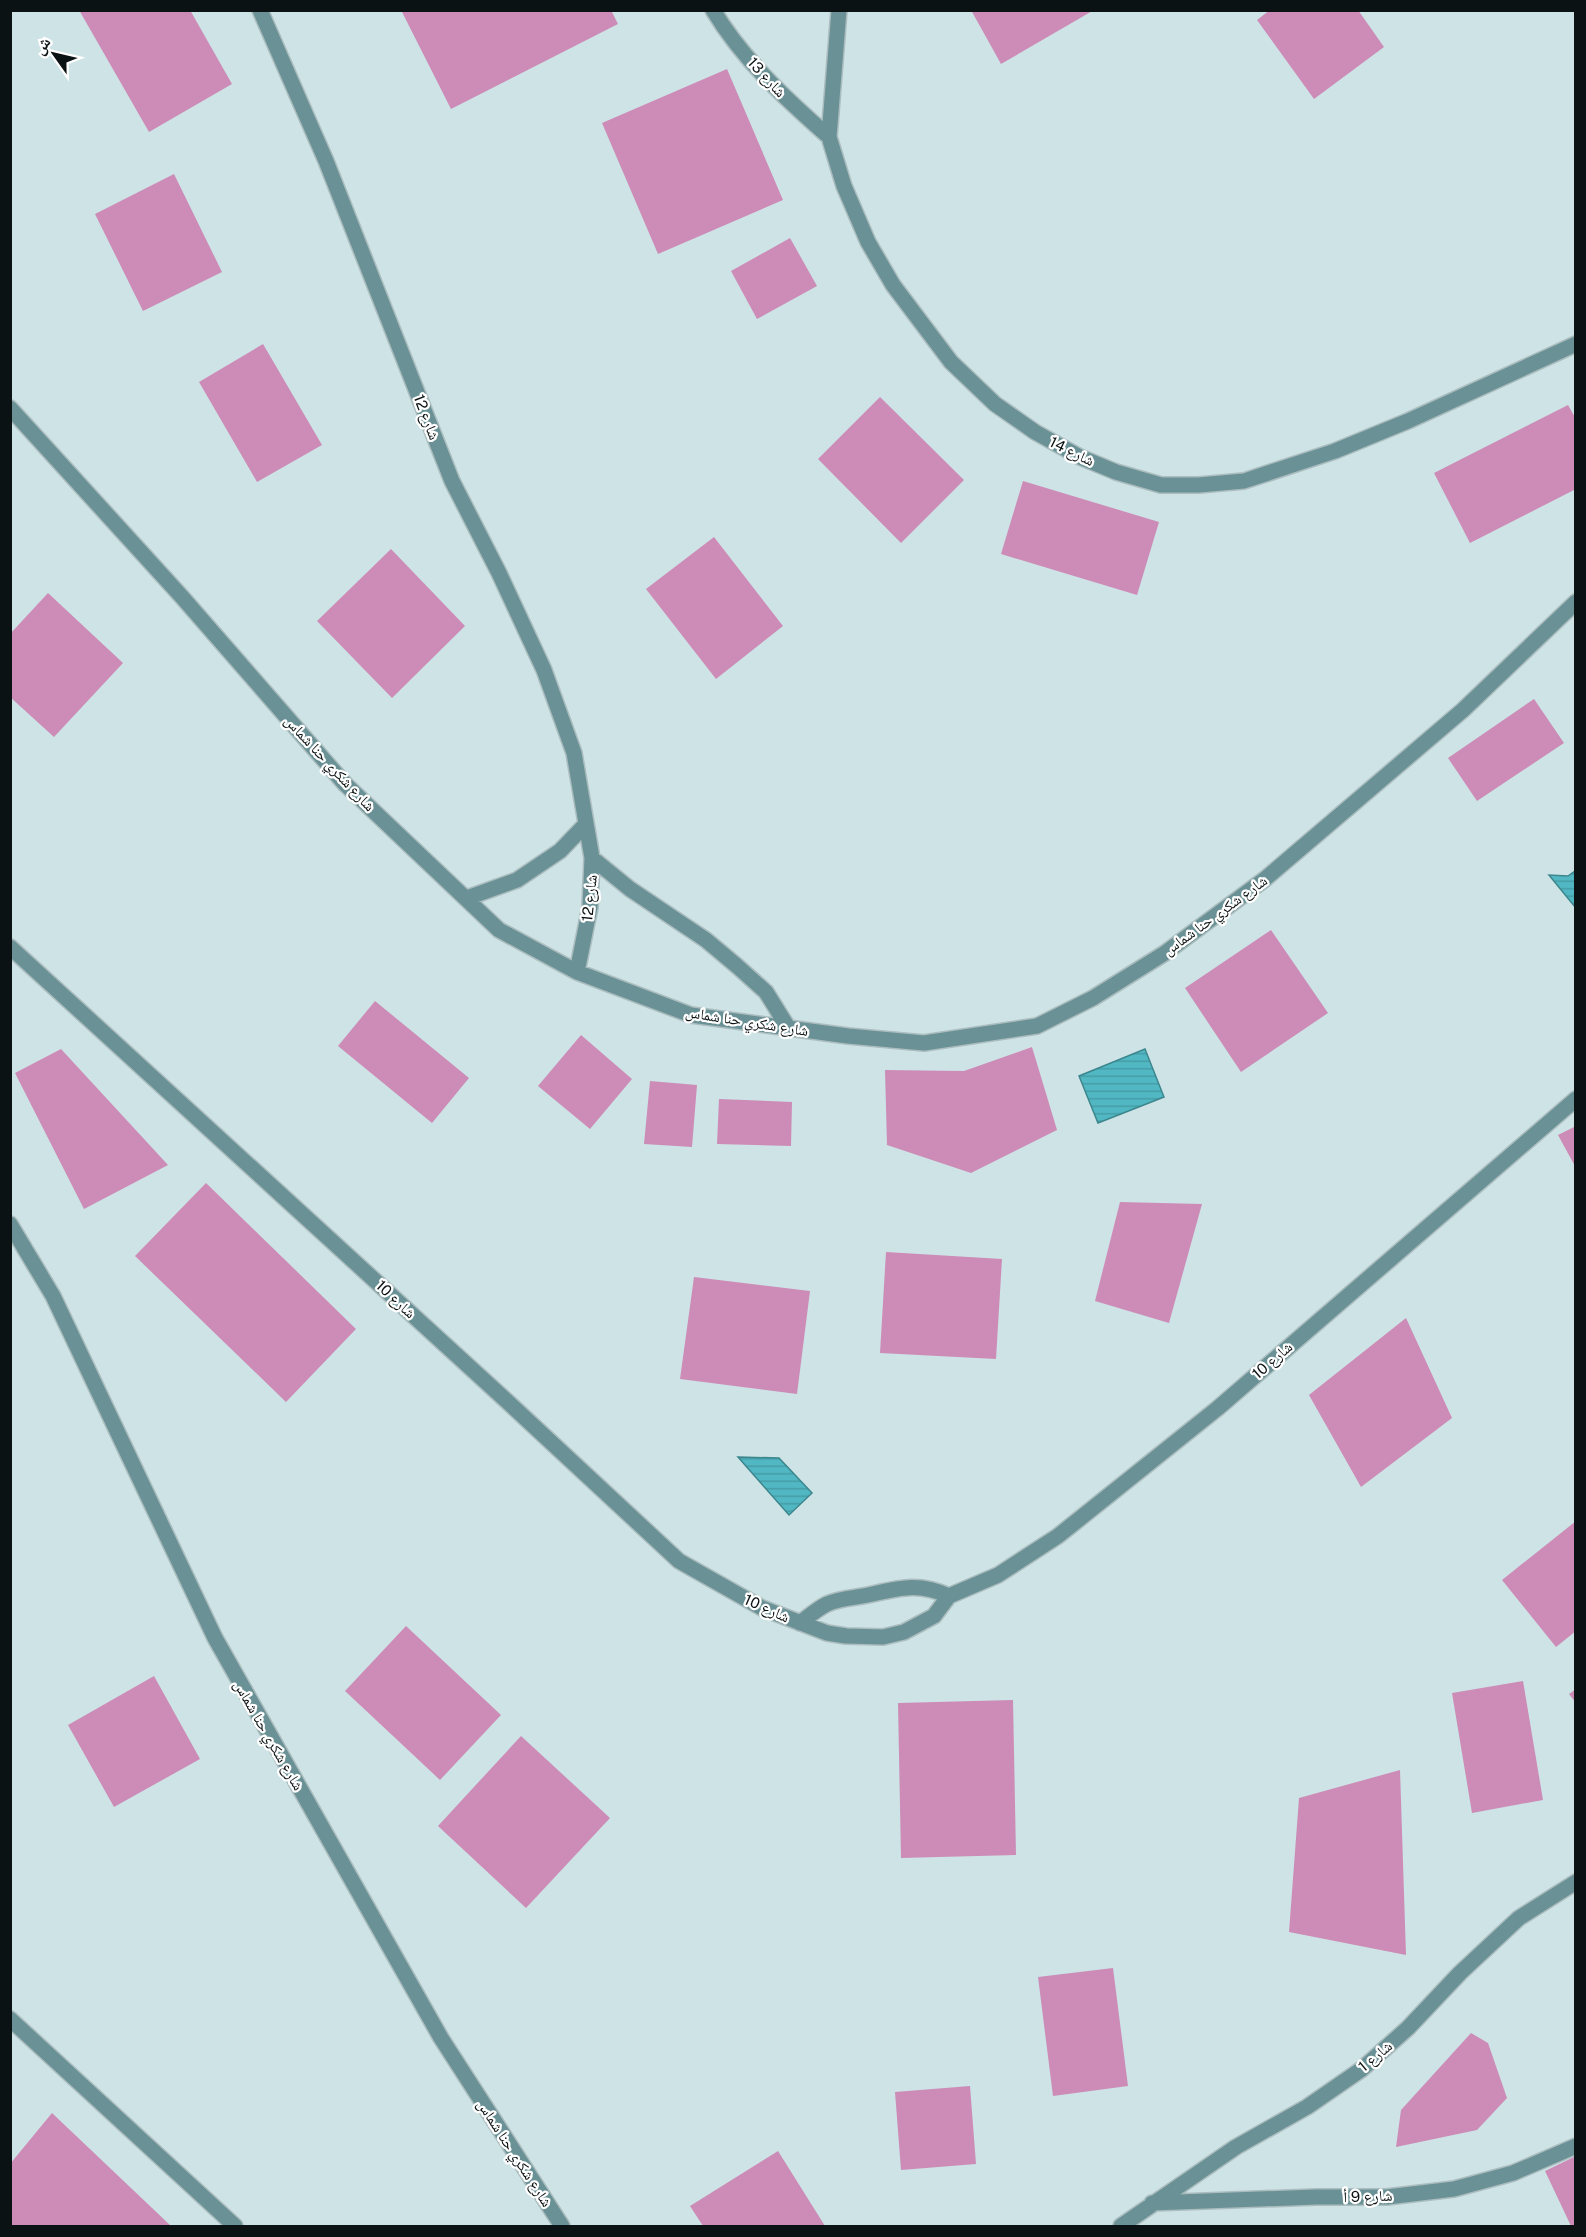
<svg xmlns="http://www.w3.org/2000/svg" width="1586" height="2237" viewBox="0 0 1586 2237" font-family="'Public Sans','Noto Naskh Arabic',sans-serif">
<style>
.water{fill:url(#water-rules);stroke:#3c868e;stroke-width:1.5}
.building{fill:#cc8cb7}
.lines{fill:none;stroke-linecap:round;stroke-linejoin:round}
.minor-casing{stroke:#abbdbf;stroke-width:18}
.minor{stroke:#6a9195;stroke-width:15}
.labels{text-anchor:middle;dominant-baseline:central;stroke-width:4.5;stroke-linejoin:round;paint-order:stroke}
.street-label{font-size:15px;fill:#0b1213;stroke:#fff}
</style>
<defs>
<pattern id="water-rules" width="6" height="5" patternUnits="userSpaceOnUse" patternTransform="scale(1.5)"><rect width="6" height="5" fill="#51b8c3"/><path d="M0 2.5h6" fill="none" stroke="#459da7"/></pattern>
</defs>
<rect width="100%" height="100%" fill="#cee3e5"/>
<path class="water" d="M1575,871V907L1549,875L1568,876Z
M1145,1049L1164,1097L1098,1123L1079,1076Z
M738,1457L779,1458L812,1493L789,1515Z"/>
<path class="building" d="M79,10H190L232,84L149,132Z
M401,10H611L618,24L451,109Z
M971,10H1094L1001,64Z
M1270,10H1358L1384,47L1314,99L1257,20Z
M727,69L783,200L658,254L602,123Z
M174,174L222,272L143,311L95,214Z
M790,238L817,286L757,319L731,271Z
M263,344L322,445L257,482L199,382Z
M880,397L964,480L901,543L818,459Z
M1568,405L1576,419V489L1470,543L1434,473Z
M1023,481L1159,522L1137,595L1001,554Z
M714,537L783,626L716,679L646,589Z
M391,549L465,626L392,698L317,621Z
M48,593L123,663L54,737L10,697V634Z
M1534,699L1564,743L1477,801L1448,758Z
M1271,930L1328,1013L1241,1072L1185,988Z
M375,1001L469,1078L432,1123L338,1046Z
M581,1035L632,1079L590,1129L538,1086Z
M1032,1047L1057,1130L971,1173L887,1145L885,1070L964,1071Z
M61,1049L168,1165L84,1209L15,1073Z
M650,1081L697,1085L692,1147L644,1144Z
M719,1099L792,1102L791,1146L717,1144Z
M1576,1126V1168L1558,1135Z
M206,1183L356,1329L286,1402L135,1256Z
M1120,1202L1202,1204L1169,1323L1095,1301Z
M886,1252L1002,1259L996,1359L880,1353Z
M694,1277L810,1291L797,1394L680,1379Z
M1406,1318L1452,1418L1361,1487L1309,1395Z
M1576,1521V1631L1556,1647L1502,1580Z
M406,1626L501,1715L440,1780L345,1691Z
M154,1676L200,1759L114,1807L68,1725Z
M1523,1681L1543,1800L1472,1813L1452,1693Z
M1576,1689V1703L1569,1694Z
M1013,1700L1016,1855L901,1858L898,1703Z
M521,1736L610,1818L526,1908L438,1826Z
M1400,1770L1406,1955L1289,1932L1299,1798Z
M1113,1968L1128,2086L1053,2096L1038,1977Z
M1471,2033L1488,2043L1507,2098L1477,2130L1396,2147L1401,2110Z
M970,2086L976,2164L901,2170L895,2092Z
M52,2113L171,2226H10V2164Z
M778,2151L825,2226H703L690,2206Z
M1576,2156V2226H1571L1545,2171Z"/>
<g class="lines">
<g class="minor-casing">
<path id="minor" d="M260,10L326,161L452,481L499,573L544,670L574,753L592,858L590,907L577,972
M713,10C743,60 786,99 829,137
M839,10L829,137L844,186L868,242L893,285L951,362L995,404L1035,432L1080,457L1116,472L1161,485H1199L1244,481L1335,451L1408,421L1576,344
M10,408L182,597L345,784L499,930L577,972L691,1015L848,1036L924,1043L1037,1026L1093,998L1165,953L1265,879L1463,710L1576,602
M592,858L630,889L706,940L737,966L766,992L789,1029
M467,898L517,880L560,851L586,824
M10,947L510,1404L679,1561L762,1608L827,1633L846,1636L883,1637L904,1632L934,1616L949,1596L998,1575L1058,1536L1218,1408L1576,1099
M10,1224L53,1296L215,1638L441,2038L562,2226
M800,1623C808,1617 817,1609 827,1604C840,1598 854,1598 868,1595C900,1588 918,1582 949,1596
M10,2019L235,2226
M1152,2203L1316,2197H1387L1454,2189L1513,2173L1576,2146
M1121,2226L1236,2147L1307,2107L1362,2069L1408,2028L1460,1973L1519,1918L1576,1882"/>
</g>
<use href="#minor" class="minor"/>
</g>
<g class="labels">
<g class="street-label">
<text transform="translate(767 77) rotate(47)">شارع 13</text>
<text transform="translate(427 417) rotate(69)">شارع 12</text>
<text transform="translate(1072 451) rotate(26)">شارع 14</text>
<text transform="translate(330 763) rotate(47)">شارع شكري حنا شماس</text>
<text transform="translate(589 898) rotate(-84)">شارع 12</text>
<text transform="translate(1215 915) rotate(-36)">شارع شكري حنا شماس</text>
<text transform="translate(747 1021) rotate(9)">شارع شكري حنا شماس</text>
<text transform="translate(396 1299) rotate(43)">شارع 10</text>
<text transform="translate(1272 1360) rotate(-41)">شارع 10</text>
<text transform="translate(767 1608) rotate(24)">شارع 10</text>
<text transform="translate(269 1735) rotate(60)">شارع شكري حنا شماس</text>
<text transform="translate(1375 2056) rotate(-40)">شارع 1</text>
<text transform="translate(515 2153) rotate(57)">شارع شكري حنا شماس</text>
<text transform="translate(1368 2196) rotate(-2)">شارع 9 أ</text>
</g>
</g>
<rect width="1586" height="2237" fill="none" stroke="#0b1213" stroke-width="24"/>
<g transform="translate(54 54) rotate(304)" stroke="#ffffff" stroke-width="4.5" paint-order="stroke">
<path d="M0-4.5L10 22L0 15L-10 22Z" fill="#0b1213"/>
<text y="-9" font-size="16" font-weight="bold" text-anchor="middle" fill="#0b1213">ش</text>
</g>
</svg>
